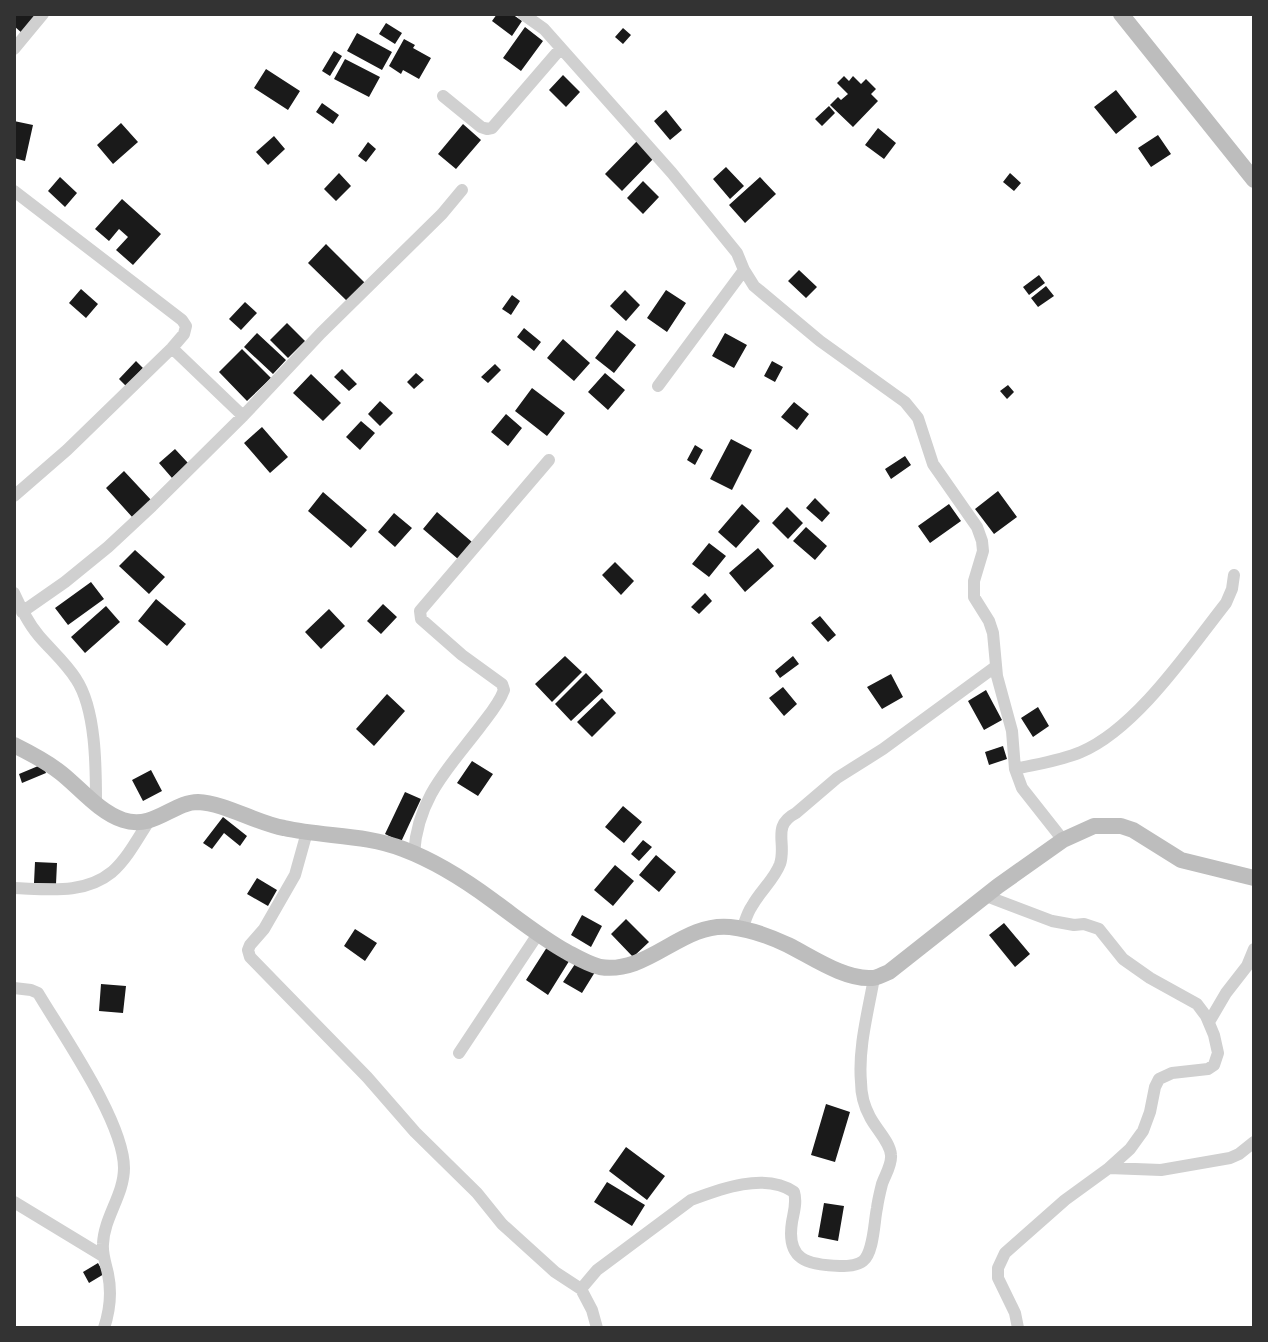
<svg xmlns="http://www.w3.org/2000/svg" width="1268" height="1342" viewBox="0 0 1268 1342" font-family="Karla,sans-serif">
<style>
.building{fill:#1a1a1a}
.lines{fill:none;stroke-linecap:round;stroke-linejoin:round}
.street{stroke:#d0d0d0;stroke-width:12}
.secondary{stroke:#bdbdbd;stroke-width:16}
</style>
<rect width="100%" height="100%" fill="#fff"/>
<path class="building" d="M14,14H32L36,18L23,34L14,26Z
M497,14H512L522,21L512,36L492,21Z
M386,23L402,33L395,44L379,34Z
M525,27L543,41L521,71L503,58Z
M623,28L631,35L623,44L615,37Z
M357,33L392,52L382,70L347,51Z
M404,39L415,45L413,48L431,58L419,79L403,70L401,74L389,66Z
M334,51L342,56L330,76L322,71Z
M345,59L380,77L369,97L334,79Z
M266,69L300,91L288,110L254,88Z
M563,75L580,92L566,107L549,90Z
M844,76L849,81L853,76L861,84L866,79L876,89L871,94L878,101L853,127L830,105L838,97L841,100L848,94L837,83Z
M1116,90L1137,117L1116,134L1094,107Z
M322,103L339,115L333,124L316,112Z
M829,106L835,113L822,126L815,119Z
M666,110L682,130L670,140L654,121Z
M14,121L33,125L25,161L14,158Z
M121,123L138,142L113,164L97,145Z
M463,124L481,140L456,169L438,154Z
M878,128L896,143L884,159L865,145Z
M1158,135L1171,154L1151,167L1138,148Z
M274,136L285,149L268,165L256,152Z
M638,140L655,157L622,191L605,174Z
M368,142L376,149L366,162L358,156Z
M726,167L744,186L730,199L713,179Z
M339,173L351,186L336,201L324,189Z
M1010,173L1021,183L1014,191L1003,182Z
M60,177L77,193L65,207L48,191Z
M760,177L776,194L745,223L729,205Z
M643,181L659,197L643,214L627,198Z
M122,199L161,234L133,265L116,250L128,237L119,229L109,241L95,229Z
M326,244L365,283L347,301L308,263Z
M799,270L817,287L806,298L788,281Z
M1039,275L1045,283L1029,295L1023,287Z
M1046,286L1054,296L1038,307L1031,298Z
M81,289L98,304L86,318L69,303Z
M625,290L640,305L626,321L610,306Z
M666,290L686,303L667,332L647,318Z
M512,295L520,301L511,315L502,309Z
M245,302L257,313L241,330L229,319Z
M287,323L305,341L288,358L270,340Z
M524,328L541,342L534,351L517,337Z
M617,330L636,345L614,373L595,358Z
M257,333L286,360L273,374L244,347Z
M725,333L747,345L734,368L712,356Z
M563,339L590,363L574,381L547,358Z
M242,349L271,378L247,401L219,372Z
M136,361L143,368L126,386L119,379Z
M772,361L783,367L775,382L764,376Z
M495,364L501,370L488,383L481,377Z
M342,369L357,384L349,391L334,377Z
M416,373L424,380L414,389L407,382Z
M605,373L625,390L608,410L588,392Z
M311,374L341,403L323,421L293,393Z
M1008,385L1014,392L1007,399L1000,391Z
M532,388L565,413L547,436L515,411Z
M380,401L393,413L380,426L368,414Z
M794,402L809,414L797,430L781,417Z
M506,414L522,428L508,446L491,432Z
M361,421L375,433L360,450L346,437Z
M262,427L288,457L270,473L244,443Z
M731,439L752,450L732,490L710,479Z
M695,445L703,450L695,465L687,460Z
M175,449L188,463L172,478L159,463Z
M905,456L911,465L891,479L885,469Z
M124,471L152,501L133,518L106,488Z
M998,491L1017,517L994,534L975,509Z
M323,492L367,530L351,548L308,511Z
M815,498L830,513L822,522L806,508Z
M742,504L760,521L736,548L718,532Z
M949,504L961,521L930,543L918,526Z
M787,507L803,523L788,539L772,523Z
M437,512L472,542L458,559L423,529Z
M394,513L412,528L395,547L378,532Z
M806,527L827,546L815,560L793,541Z
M709,543L726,556L709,577L692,564Z
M758,548L774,566L745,592L729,573Z
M135,550L165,577L149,594L119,566Z
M615,562L634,581L621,595L602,575Z
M91,582L104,599L68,625L55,608Z
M705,593L712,601L699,614L691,607Z
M156,599L186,624L167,646L138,621Z
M383,604L397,617L381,634L367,621Z
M106,606L120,622L85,653L71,637Z
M329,609L345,626L321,649L305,632Z
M820,616L836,635L828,642L811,623Z
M565,656L582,672L552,702L535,684Z
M793,656L799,664L780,678L775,671Z
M586,673L603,691L571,721L555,704Z
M891,674L903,697L882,709L867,687Z
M783,687L797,704L784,716L769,698Z
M986,690L1002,720L984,730L968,701Z
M387,694L405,711L374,746L356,729Z
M602,698L616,713L592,737L577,722Z
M1038,707L1049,726L1033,737L1021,718Z
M1003,746L1007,759L989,765L985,752Z
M472,761L493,774L478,796L457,783Z
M43,764L46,773L22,783L19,774Z
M151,770L162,791L143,801L132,780Z
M405,792L421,799L401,842L385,834Z
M623,806L642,822L624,843L605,827Z
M223,817L247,836L240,846L224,833L212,849L203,843Z
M643,840L652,847L639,861L631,854Z
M656,855L676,872L659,892L639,875Z
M35,862L57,863L56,884L34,883Z
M615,865L634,881L613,906L594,890Z
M257,878L277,890L268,906L247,894Z
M582,915L602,926L591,947L571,935Z
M626,919L649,942L633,957L611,934Z
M1004,923L1030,954L1015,967L989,935Z
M355,929L377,943L365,961L344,946Z
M549,944L571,958L548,995L526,980Z
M577,961L595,972L582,993L563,982Z
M101,984L126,986L123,1013L99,1011Z
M826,1104L850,1112L835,1162L811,1155Z
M626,1147L665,1176L647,1200L609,1171Z
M607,1182L645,1205L632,1226L594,1202Z
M824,1203L844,1206L838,1241L818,1237Z
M98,1263L104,1274L89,1283L83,1272Z"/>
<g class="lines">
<path class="street" d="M523,14L544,29L672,173L737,253L744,270L754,286L820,341L905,402L918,418L933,464L977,527L982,541L983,551L974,581V597L989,621L993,633L997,676L1012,731L1015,769L1022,788L1063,840
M14,49L43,14
M443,96L481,127L487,129L492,128L561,48
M14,191L182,320L186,326L184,334L172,348L67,450L14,496
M172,348L243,416
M658,386L744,270
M14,593C21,608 28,623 39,636C51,650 66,663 76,679C96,709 96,767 96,802
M22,612L65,582L108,547L152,506L243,416L321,333L442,214L462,190
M1015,769C1037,764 1060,761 1081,752C1136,729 1189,650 1226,603L1232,589L1234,575
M307,832L295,875L264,929L250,945L248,950L250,957L367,1077L415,1132L477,1193L502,1224L555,1272L581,1289L597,1270L691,1200C720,1189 765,1172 794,1192C797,1202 794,1211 792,1222C786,1260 807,1265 840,1266C847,1266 857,1266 863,1261C874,1252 874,1221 877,1208C878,1200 880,1192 882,1184C885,1175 892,1165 891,1155C890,1142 876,1129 870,1117C864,1106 861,1094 861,1082C858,1048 868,1012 874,978
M414,853C418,797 448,769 480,727C489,715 499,704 504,690L502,684L462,655L421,619L420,611L549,460
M14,888C47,889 84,895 112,872C127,859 138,838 149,821
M986,896L1052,921L1074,925L1084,924L1099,929L1123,959L1150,978L1197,1004L1206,1016L1214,1035L1218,1053L1214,1065L1208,1069L1172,1073L1159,1079L1155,1087L1150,1112L1143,1131L1130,1149L1109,1168L1065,1200L1005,1253L998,1268V1278L1015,1313L1018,1328
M742,929C745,922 747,913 752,906C760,891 774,880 780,864C787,843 771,826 796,813L837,778L883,749L995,667
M14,988L31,990L38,993C63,1035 124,1122 124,1168C124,1195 104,1217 103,1244C102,1254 106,1264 108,1274C112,1293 110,1310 104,1328
M1209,1022L1226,993L1247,966L1254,949
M459,1053L538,934
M1109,1168L1161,1170L1230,1158L1239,1154L1254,1142
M14,1202L103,1256
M581,1289L592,1310L597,1328"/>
<path class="secondary" d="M1121,14L1254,180
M14,745C30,753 46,761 61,773C80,788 99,812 123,820C154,830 173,802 198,802C225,803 256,823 284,828C324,837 365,834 403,849C435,861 465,880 492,900C517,918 540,937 567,952C578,958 588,964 600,967C648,975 682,922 730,927C750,929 771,937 788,945C812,957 845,980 872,978C877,978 883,974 889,972L998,886L1063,840L1094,826H1121L1133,830L1181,860L1254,878"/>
</g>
<rect width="1268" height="1342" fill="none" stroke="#333333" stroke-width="32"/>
</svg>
